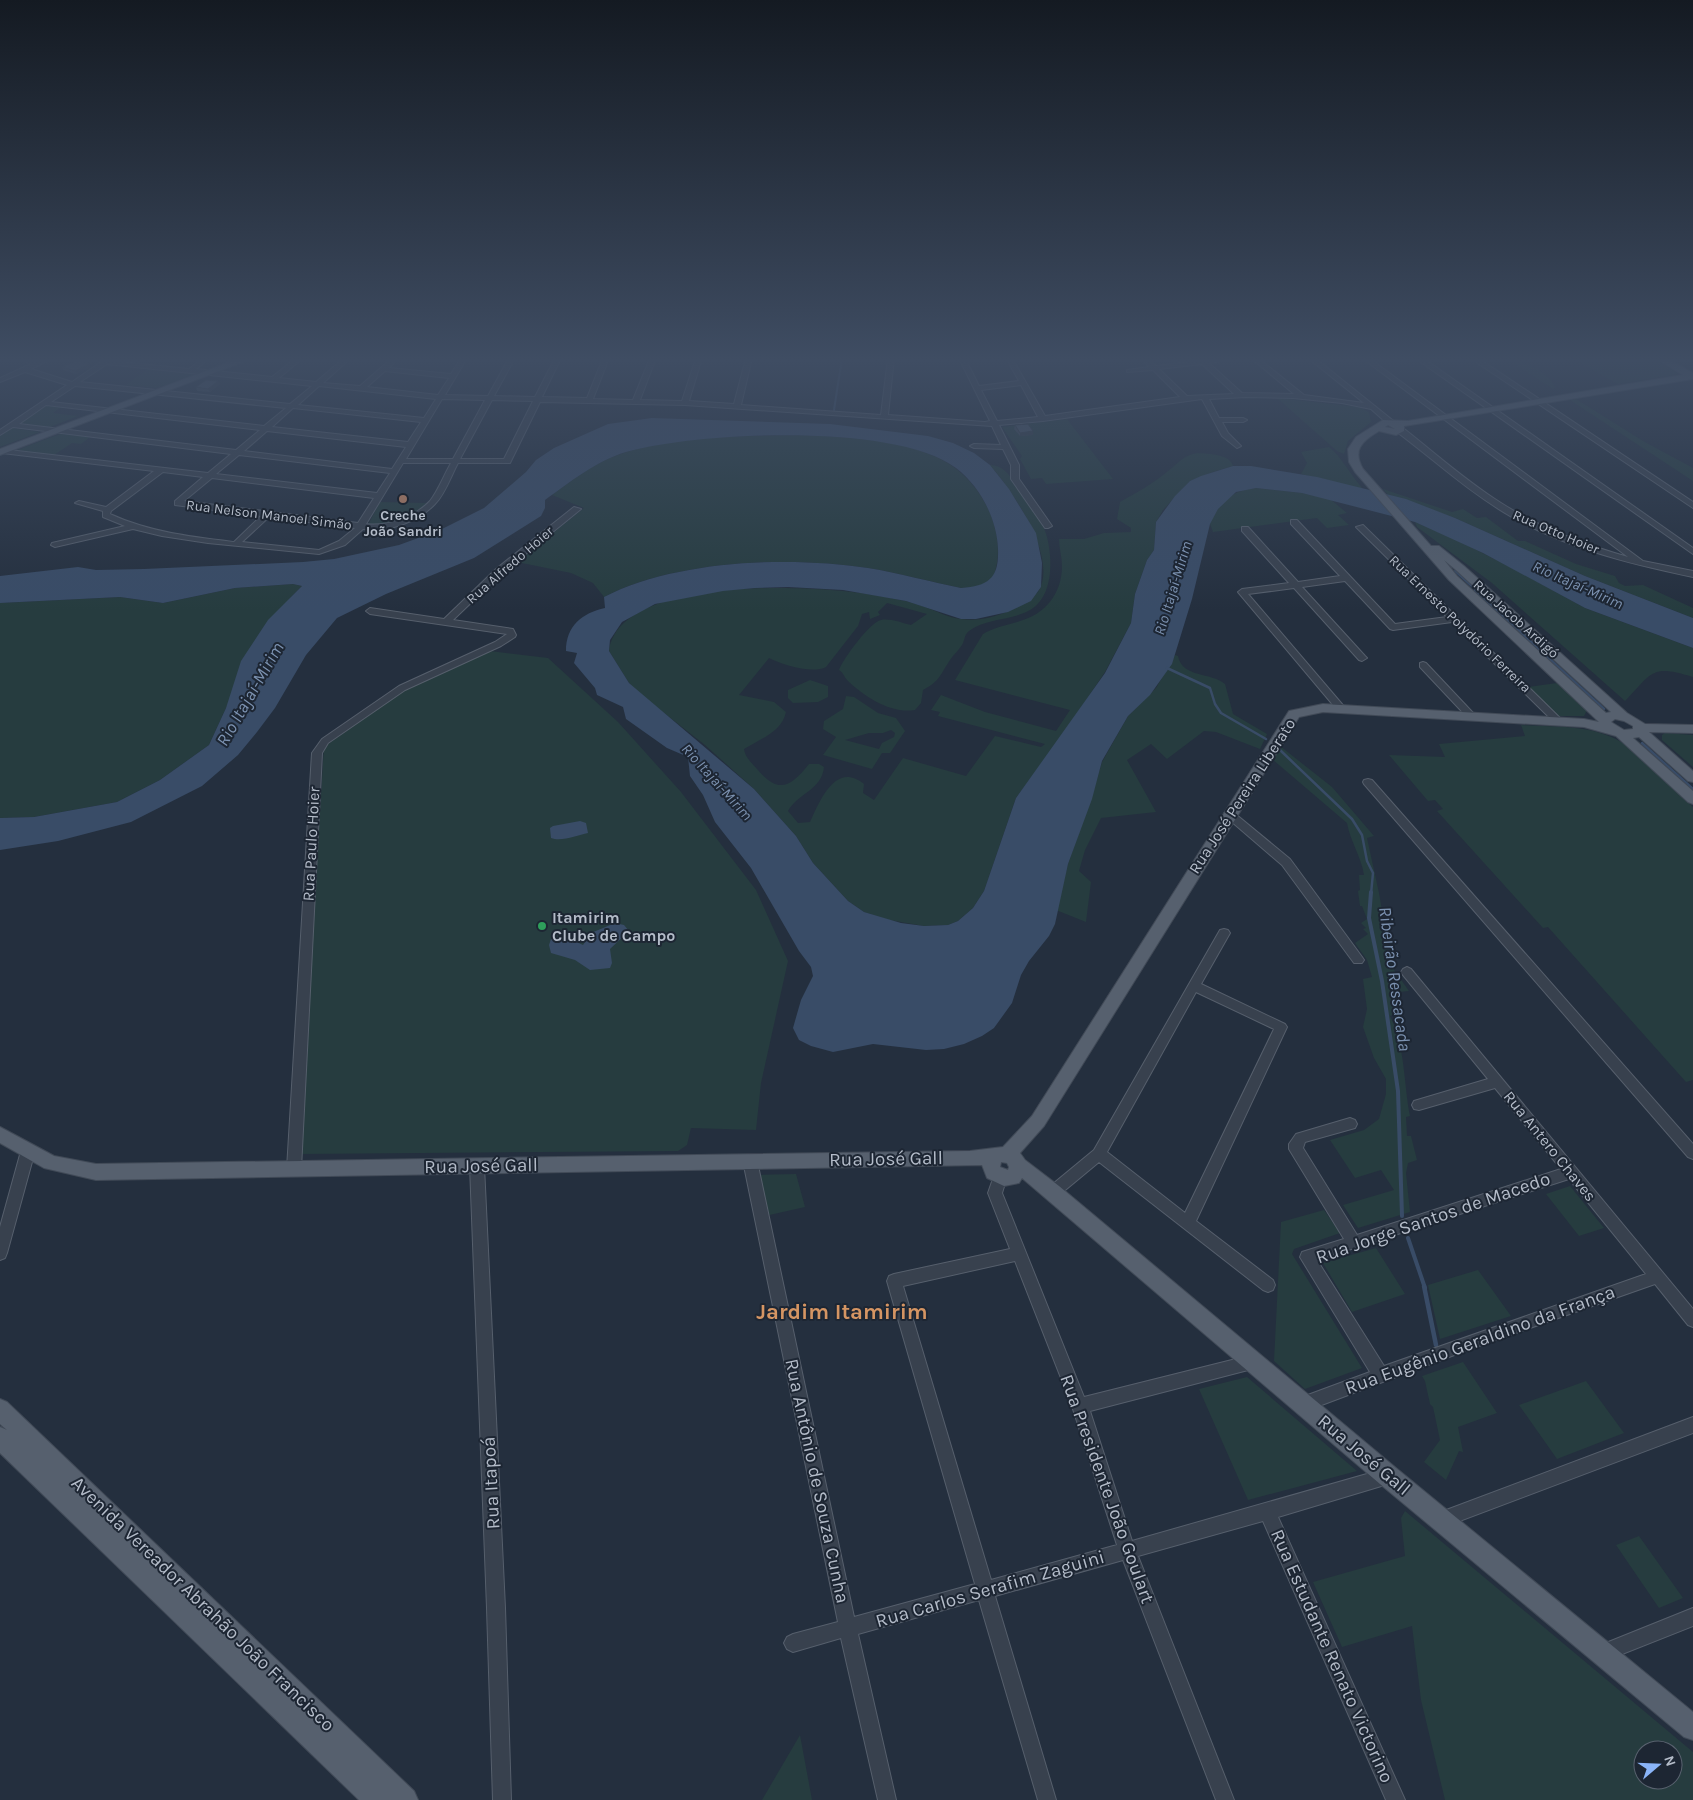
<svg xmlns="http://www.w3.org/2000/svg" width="1693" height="1800" viewBox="0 0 1693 1800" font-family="Karla,sans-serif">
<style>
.green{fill:#263c3f;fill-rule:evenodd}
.water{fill:#394c67}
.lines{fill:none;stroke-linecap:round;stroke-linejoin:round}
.stream-far3{stroke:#394c67;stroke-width:2}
.stream-far2{stroke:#394c67;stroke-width:2.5}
.stream-far1{stroke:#394c67;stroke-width:4}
.stream{stroke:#394c67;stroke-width:4.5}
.minor-casing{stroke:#565f6c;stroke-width:2}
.major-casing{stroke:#414a57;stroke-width:2}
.minor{fill:#38414e;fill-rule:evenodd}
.major{fill:#56606e;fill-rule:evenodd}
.wall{fill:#3b4654}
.shaded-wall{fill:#303945}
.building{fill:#455162;stroke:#303945}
.education-dot{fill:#8d6e63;stroke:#1d2633;stroke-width:2}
.leisure-dot{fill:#2e9e5b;stroke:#1d2633;stroke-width:2}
.labels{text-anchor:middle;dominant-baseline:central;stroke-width:4;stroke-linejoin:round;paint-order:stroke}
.far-street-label{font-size:14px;fill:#b4bcc9;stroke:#1d2633}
.far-poi-label{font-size:14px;font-weight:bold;fill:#b4bcc9;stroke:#1d2633}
.far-water-label{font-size:15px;font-style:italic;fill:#7c92b1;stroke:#1d2633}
.street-label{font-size:16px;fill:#b4bcc9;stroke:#1d2633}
.poi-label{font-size:16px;font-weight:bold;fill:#b4bcc9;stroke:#1d2633;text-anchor:start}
.water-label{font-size:18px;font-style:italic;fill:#7c92b1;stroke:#1d2633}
.near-street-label{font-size:19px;fill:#b4bcc9;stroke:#1d2633}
.near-quarter-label{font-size:22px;font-weight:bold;fill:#d59563;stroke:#1d2633}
</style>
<rect width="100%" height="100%" fill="#242f3e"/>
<path class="green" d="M1506,358C1520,358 1552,374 1555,388L1553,389Z
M1571,358H1653L1678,374L1618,384Z
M148,369L195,374L157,388L126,385Z
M1277,398L1359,407L1369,412L1371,422L1348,441L1344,454L1337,451Z
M1576,399L1643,441L1693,468V481L1570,400Z
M46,406L61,407L53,413L78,416L50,427L19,423Z
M1067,419L1113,479L1046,484L1042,478L1031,479L1020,459L1022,456L1002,427Z
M11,428L40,432L0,447V436Z
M60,434L90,437L81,444L72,443L54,455L17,450Z
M806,435C851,438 903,439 944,461C979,480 1003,524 997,563C995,571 995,578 987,583C980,588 970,587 961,588C930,582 900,573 868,568C789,556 676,560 604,597L593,583L571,573L517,562L584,508L552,495C570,482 589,467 610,458C664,435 747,436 806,435Z
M1329,447C1342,457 1351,476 1363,489L1301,474L1307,463L1301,452Z
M1198,453C1209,454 1230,454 1233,466L1216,471L1190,481L1163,510L1156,522L1154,550L1147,560L1135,594L1131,623L1105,672L1062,736L1016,798L984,891L973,908L958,921L948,925L924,926L889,920L864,912L848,901L813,863L796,836L754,789L705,745L641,695L629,683L609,651C619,574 818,585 874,595C891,598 909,601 925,607C937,611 948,618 961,619C979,622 1003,616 1018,605C1025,601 1036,596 1039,590C1058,556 1011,489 990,465C1009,465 1016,488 1027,501C1034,511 1044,524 1047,537C1053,560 1053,597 1030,610C1011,621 985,618 969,631C964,635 965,640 962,645C959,650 954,654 950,660C940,675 940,681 923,690L921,703L915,710C891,714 865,697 848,681C844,677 843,672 839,670C843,659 870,622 881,620C890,618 902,623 911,625L927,614L887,603L878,612L880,615L870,619L869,612L862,614L858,626L826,667C812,674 783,665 769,658L739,695L774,702L786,712C782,732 760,739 744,749C745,757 751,762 757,769C778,794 790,788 809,764H819L824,767C822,790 798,793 788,811L798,823L810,822C820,800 836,761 864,784L863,793L874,800L903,758L966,776L995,736L1041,747L1045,744L938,716L940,712L931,710L941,695L985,712L1056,731L1070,710L955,680L983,634C994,627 1008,625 1020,621C1045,614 1062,594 1062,566C1062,557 1059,548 1059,539H1084L1104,533L1131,532V528L1117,519L1120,502C1136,493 1154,483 1168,471C1179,463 1183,455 1198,453Z
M1256,488L1302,493L1330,499L1347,513L1338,515L1349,525L1327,528L1317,518L1213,532L1210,524C1219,501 1231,491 1256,488Z
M1383,489L1452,512L1463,509L1477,518L1486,517L1518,541H1525L1576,564L1615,576L1619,583L1625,586L1643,585L1693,608V618L1585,576L1455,518L1388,495Z
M380,502L425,503H427C413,519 389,526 368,525Z
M1415,522L1455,539L1514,569L1585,608L1693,648V677C1651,664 1653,672 1625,701L1492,583L1417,527Z
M293,584L302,586L291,597L226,708L209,745L160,780L117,802L34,817L0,818V603L120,597L163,603L235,588Z
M490,651L548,658L618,722L681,792L756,890L788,961L761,1083L756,1130L691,1128L687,1145L678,1151L302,1154L299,1150L324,747L412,685Z
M1175,655L1178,656C1182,678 1211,672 1225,684L1233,714L1267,734L1260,749L1216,732L1204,731L1167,759L1151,744L1127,760L1156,812L1101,818L1085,850L1079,871L1091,882L1086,922L1056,910L1068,864L1091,799L1102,762L1128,716L1156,688Z
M810,680L828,686V697L818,702L793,703L788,698V690Z
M1557,683L1587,710L1584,716H1559L1528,687Z
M846,696L854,697L878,713L896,718L905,731L890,753H882L872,769L823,755L836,737L823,729L824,721L843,709ZM891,730L895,733L894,737L882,743L879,749L845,740L869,733H883Z
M1521,725C1556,727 1592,724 1623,743L1693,807V1080L1686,1082L1548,927L1543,928L1437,811L1443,809L1435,800L1428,801L1389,755L1445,757L1439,744L1525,736Z
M1665,733L1693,735V767L1662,740V735Z
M1280,746L1332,787L1374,836L1367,838L1379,893L1392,967L1409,991L1390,993L1400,1012L1390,1016C1405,1044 1404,1086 1410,1116L1406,1117L1407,1136H1411L1417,1160L1408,1163L1406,1173L1410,1212L1358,1228L1343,1205L1394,1190L1381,1170L1355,1178L1330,1140L1364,1130L1379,1119L1386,1094V1079L1374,1058L1363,1027L1367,1009L1363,979L1372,977L1367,960L1355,943L1368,934L1363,929L1366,928L1361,923L1367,919L1362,906H1360L1358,891L1360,890L1359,875H1364C1361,856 1350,841 1347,823L1272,759Z
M796,1174L805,1207L765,1216L756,1175Z
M1570,1186L1604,1228L1579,1236L1546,1194Z
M1324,1210L1340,1233L1294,1249L1292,1254L1362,1368L1305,1389L1274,1361L1281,1222Z
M1376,1248L1405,1294L1352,1312L1323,1263Z
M1478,1270L1511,1316L1440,1339L1428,1285Z
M1463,1362L1497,1413L1458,1427L1463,1452L1459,1451L1446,1480L1424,1462L1440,1440L1433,1407L1430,1404L1425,1381L1422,1376Z
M1247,1377L1357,1471L1248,1500L1199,1389Z
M1586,1381L1624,1433L1557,1459L1519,1405Z
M1405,1511L1693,1752V1800H1445L1421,1700L1412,1626L1342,1647L1313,1582L1405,1556L1401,1518ZM1643,1750H1673V1780H1643Z
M1639,1536L1683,1598L1659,1608L1616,1545Z
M800,1735L812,1800H762Z"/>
<path class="water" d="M652,418L830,424L928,436L953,443L974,453L990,465L1009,489L1036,533L1042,563L1041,587L1031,601L1008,612L976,619H961L906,601L843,590L788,587L755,588L723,591L655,604L622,622L610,640L609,651L629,683L754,789L796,836L813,863L848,901L864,912L901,923L924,926L948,925L958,921L973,908L984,891L1016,798L1105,673L1131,623L1135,594L1147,560L1154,550L1156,522L1175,496L1190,481L1201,476L1233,466H1251L1317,477L1406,499L1455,518L1585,576L1693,618V648L1585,608L1483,553L1415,522L1302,493L1256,488L1236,492L1218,509L1210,524L1192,599L1172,664L1150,695L1128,716L1102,761L1092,799L1068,864L1055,924L1049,936L1029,961L1021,975L1012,1003L994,1028L982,1036L964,1044L944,1049L926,1050L873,1044L833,1052L811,1046L799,1040L793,1028L801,1000L813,976L811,967L799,951L751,868L715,822L703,795L690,776L688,757L667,748L626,719L623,707L597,695L595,688L574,663L577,653L566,651C566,626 582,613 605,608L604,597C676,560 789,556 868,568C900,573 930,582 961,588C989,586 999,578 998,549C997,519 980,486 956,468C895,422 697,432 626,452C596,461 570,482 545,500V508L541,516L474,558L386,594L337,618L306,655L275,708L257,732L238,755L202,786L131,822L58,841L0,850V818L34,817L117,802L160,780L209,745L226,708L241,661L268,620L302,586L293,584L235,588L163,603L120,597L0,603V576L78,567L96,570L144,569L303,562L334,559L399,545L440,530L484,508L526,472L536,460L554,448L608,424Z
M580,821L586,823L588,833C577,835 562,842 551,838L550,828L553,826Z
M615,923L624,925L629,931L610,949L612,963L610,968L590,970L575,960L551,953L549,945L551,939L566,937L583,945L591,933Z"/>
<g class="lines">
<path class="stream-far3" d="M834,410L842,358
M1455,571L1477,591"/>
<path class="stream-far2" d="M1475,590L1604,709
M1167,668L1210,688L1215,704L1221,713L1266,739
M1642,743L1693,789
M1280,750L1352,819L1362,835L1367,861L1373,873L1371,894"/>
<path class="stream-far1" d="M1371,892L1369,918L1382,981L1398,1091L1402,1216
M1408,1238L1425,1288"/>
<path class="stream" d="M1424,1286L1436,1345"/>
<g class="minor-casing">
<path id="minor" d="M16,358H26L36,362L44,358H53L31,369L72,382L107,358H113L112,361L189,369L203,358H210L196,369L272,377L296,358H303L279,378L316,382L344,358H351L323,383L360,386L392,358H399L389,368L451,374L461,358H467L445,395L488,396L509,358H515L494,396L535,397L555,358H561L542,397L587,398L603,358H609L593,399L633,400L650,358H656L640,400L682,401L696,358H702L689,401L734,404L746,358H752L741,405L881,415L888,358H894L888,415L985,422L990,421L959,358H965L979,386L1019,381L1006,358H1012L1045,416L1180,397L1153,370L1127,372V370L1149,367L1141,358H1148L1156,366L1198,361L1197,358L1205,360L1240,358L1209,363L1242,393L1294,394L1251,358H1258L1304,395L1364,403L1308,358H1315L1396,423L1389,425L1371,409L1342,403L1293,398L1246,397L1209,399L1219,418H1243L1247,420L1243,422H1222L1228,433L1241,446L1237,448L1222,436L1202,399L1043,421L999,425L1019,465V479L1052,526L1048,528H1045L1011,479V465L1003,449L974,448L970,446L974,444L1001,445L992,426L685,405L540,402L510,463H458C451,476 445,494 435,504C417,523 388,532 363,529L345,545L319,554L208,543L162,536L133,529L55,547L51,545L52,543L125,526L103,517V511L75,503L79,501L106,507L154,471L2,453H0V449L208,473L231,454L13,427L0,435V430L67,385L25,372L0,382V378L31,364ZM107,364L312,386L290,404L80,382ZM1202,364L1234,394L1187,396L1159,369ZM385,371L449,378L438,395L367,387ZM1021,385L1038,417L997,421L981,390ZM75,386L286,408L264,426L51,402ZM319,386L436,399L424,418L298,405ZM442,399L485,400L453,459H406ZM492,400L533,401L504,459H460ZM46,405L260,430L236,450L19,424ZM293,408L421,422L408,442L272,427ZM267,431L406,447L392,469L244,451ZM239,455L390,473L377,493L216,474ZM403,463H451C444,475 438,491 430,501C415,517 387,527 366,524ZM163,472L203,477L175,501V505L261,516L234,542C192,537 149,532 110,514L111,511ZM212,478L374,498L358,523L184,501ZM269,517L355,528L339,541L319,550L242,542Z
M1362,358H1369L1643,561L1693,571V577C1630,564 1566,548 1510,516C1469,492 1434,460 1397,432V428H1403C1435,453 1466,481 1501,503C1540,528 1583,544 1628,557Z
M1415,358H1423L1693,548V554Z
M1470,358H1478L1693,502V508Z
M574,507L581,509L502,573L453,620L513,629L516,635L515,637L501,646L405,690L328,743L322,753L301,1169L299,1173L294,1175L289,1173L287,1169L312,753L322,739L399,686L495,642L507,634L370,614L366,611L370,608L444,619L496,569Z
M1291,520H1297L1395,624L1447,617L1356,527L1363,525L1562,720L1564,722L1562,724H1556L1452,622L1393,630L1390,629L1345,581L1302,587L1365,656L1367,658L1362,661L1359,660L1294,588L1248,594L1347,710L1342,713L1339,712L1238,592L1242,589L1289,583L1242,531V527H1248L1298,582L1340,576L1291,524Z
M1423,662L1426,663L1475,715L1477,717L1475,719H1469L1420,667V663Z
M1368,779L1372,780L1693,1144V1159L1688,1157L1364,784L1363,782L1364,780Z
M1229,810L1233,812L1290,859L1362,957L1364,960L1362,963H1354L1282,865L1225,816L1224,814L1225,812Z
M1224,929L1228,930L1230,933L1201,984L1285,1024L1287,1027L1196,1221L1273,1280L1275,1285L1273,1290L1268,1292L1263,1290L1099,1162L1058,1196L1053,1198L1048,1196L1046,1192L1048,1188L1094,1150L1220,930ZM1196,992L1274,1029L1185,1213L1107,1152Z
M1407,967L1411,969L1693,1309V1327L1688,1325L1655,1284L1473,1348L1303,1412L1297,1409L1295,1404L1297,1399L1370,1372L1300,1257L1302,1252L1344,1239L1289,1149V1144L1296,1134L1350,1118L1355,1120L1357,1124L1355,1128L1305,1142L1303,1148L1357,1235L1561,1169L1495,1088L1419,1110L1414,1109L1412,1105L1414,1101L1488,1079L1403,975L1401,972L1403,969ZM1569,1179L1646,1274L1384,1366L1317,1260Z
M28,1145L33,1147L35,1151L7,1253L5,1258L0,1260V1227L21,1151L23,1147Z
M750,1155L755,1157L757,1161L854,1617L975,1584L887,1281L889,1276L894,1274L1010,1249L988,1193L995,1173L1000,1171L1005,1173L1007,1177L1002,1193L1084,1397L1252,1355L1257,1357L1260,1362L1257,1367L1252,1369L1090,1411L1132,1541L1388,1468L1394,1470L1396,1476L1394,1482L1388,1484L1278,1517L1405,1800H1386L1263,1521L1138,1556L1234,1800H1216L1123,1560L995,1596L1056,1800H1038L979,1600L858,1634L896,1800H878L841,1638L793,1652L787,1649L784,1643L787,1637L793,1634L838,1622L743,1161L745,1157ZM1015,1261L1072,1406L1117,1545L991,1580L903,1286Z
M477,1160L482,1162L484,1166L505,1608L511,1800H493L487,1608L470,1166L472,1162Z
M1693,1417V1433L1441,1528L1435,1526L1433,1520L1435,1514L1441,1512Z
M1693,1608V1626L1602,1662L1596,1659L1593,1653L1596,1647Z"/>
</g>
<g class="major-casing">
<path id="major" d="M240,358H253L0,455V449Z
M1655,358H1666L1693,373V379L1404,426V431L1396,435L1379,431C1362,441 1352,450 1363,469L1431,546H1439L1464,566L1627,713L1645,724L1693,725V733L1649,732L1693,771V782L1688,781L1639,737L1633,738L1693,791V804L1688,802L1616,736L1584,727L1323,712L1299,717L1044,1126L1020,1153L1025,1160L1059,1186L1396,1468L1693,1712V1740L1684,1737L1380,1484L1022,1178L1019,1183L1004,1186L987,1178L982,1165L96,1180L44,1168L0,1143V1127L54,1156L96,1164L970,1151L1003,1147L1032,1116L1289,711L1323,704L1584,719L1599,722L1449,580L1355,472L1349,462L1348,449L1356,437L1383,420L1408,421L1683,375ZM1388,425L1395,429L1385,427ZM1444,560L1456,570L1611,712L1606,713L1457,576ZM1615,719L1624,721L1633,726V729L1624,730L1611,722ZM1001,1162L1007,1163L1009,1167L1008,1170L1000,1167Z
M0,1399L7,1402L414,1791L418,1800H359L0,1453V1427L7,1430L0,1424Z"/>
</g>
<use href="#minor" class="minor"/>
<use href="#major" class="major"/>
</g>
<path class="wall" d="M62,358H98L99,359L87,364H89L90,367L76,374L63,370L62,367L73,362L63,359Z
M220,384L210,392L197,391L196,387Z
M1015,425L1033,435L1020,436L1014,429Z"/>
<path class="shaded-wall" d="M91,358L99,359L84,365L83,362Z
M89,364L90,367L76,374L75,371Z
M218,381L220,384L210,392L208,389Z
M1033,431V435L1020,436V433Z"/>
<path class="building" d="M69,358H91L83,362Z
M77,360L89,364L75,371L62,367Z
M206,380L218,381L208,389L196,387Z
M1028,424L1033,431L1020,433L1015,425Z"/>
<linearGradient id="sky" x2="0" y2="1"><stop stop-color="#141a22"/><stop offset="0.59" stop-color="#3f4d63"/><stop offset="1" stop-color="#3f4d63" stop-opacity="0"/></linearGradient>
<rect width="1693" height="610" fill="url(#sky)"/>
<circle class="education-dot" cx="403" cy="499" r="5"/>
<circle class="leisure-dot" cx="542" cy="926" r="5"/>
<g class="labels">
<g class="far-street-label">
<text transform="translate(269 515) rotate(7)">Rua Nelson Manoel Simão</text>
<text transform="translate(1556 532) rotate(23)">Rua Otto Hoier</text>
<text transform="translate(510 565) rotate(-41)">Rua Alfredo Hoier</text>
<text transform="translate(1516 619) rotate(42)">Rua Jacob Ardigó</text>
<text transform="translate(1460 624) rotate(44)">Rua Ernesto Polydório Ferreira</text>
</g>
<g class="far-poi-label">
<text x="403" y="515">Creche<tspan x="403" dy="16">João Sandri</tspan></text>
</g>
<g class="far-water-label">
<text transform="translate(1578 585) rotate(24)">Rio Itajaí-Mirim</text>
<text transform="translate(1173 588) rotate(-73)">Rio Itajaí-Mirim</text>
<text transform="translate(717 782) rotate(48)">Rio Itajaí-Mirim</text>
</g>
<g class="street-label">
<text transform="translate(1242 796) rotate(-57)">Rua José Pereira Liberato</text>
<text transform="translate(311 844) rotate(-87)">Rua Paulo Hoier</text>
<text transform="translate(1550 1146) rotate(51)">Rua Antero Chaves</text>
</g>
<g class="poi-label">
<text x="552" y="917">Itamirim<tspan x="552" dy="18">Clube de Campo</tspan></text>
</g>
<g class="water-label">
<text transform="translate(250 694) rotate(-60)">Rio Itajaí-Mirim</text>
<text transform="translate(1395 979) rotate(82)">Ribeirão Ressacada</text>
</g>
<g class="near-street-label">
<text transform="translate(886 1159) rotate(-1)">Rua José Gall</text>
<text transform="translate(481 1166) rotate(-1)">Rua José Gall</text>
<text transform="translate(1433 1218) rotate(-19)">Rua Jorge Santos de Macedo</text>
<text transform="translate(1480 1340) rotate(-20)">Rua Eugênio Geraldino da França</text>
<text transform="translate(1364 1455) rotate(40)">Rua José Gall</text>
<text transform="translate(817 1481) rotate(78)">Rua Antônio de Souza Cunha</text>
<text transform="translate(491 1483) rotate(-93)">Rua Itapoá</text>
<text transform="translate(1107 1489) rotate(70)">Rua Presidente João Goulart</text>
<text transform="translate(990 1589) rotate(-16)">Rua Carlos Serafim Zaguini</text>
<text transform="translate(203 1604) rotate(44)">Avenida Vereador Abrahão João Francisco</text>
<text transform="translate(1332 1656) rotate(66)">Rua Estudante Renato Victorino</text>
</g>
<g class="near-quarter-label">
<text x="842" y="1312">Jardim Itamirim</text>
</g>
</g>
<g transform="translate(1658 1765) rotate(71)"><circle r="24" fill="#1d2633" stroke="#59626f"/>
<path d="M0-4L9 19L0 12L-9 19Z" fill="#8ab4f8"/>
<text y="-8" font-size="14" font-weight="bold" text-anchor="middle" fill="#b4bcc9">N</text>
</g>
</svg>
